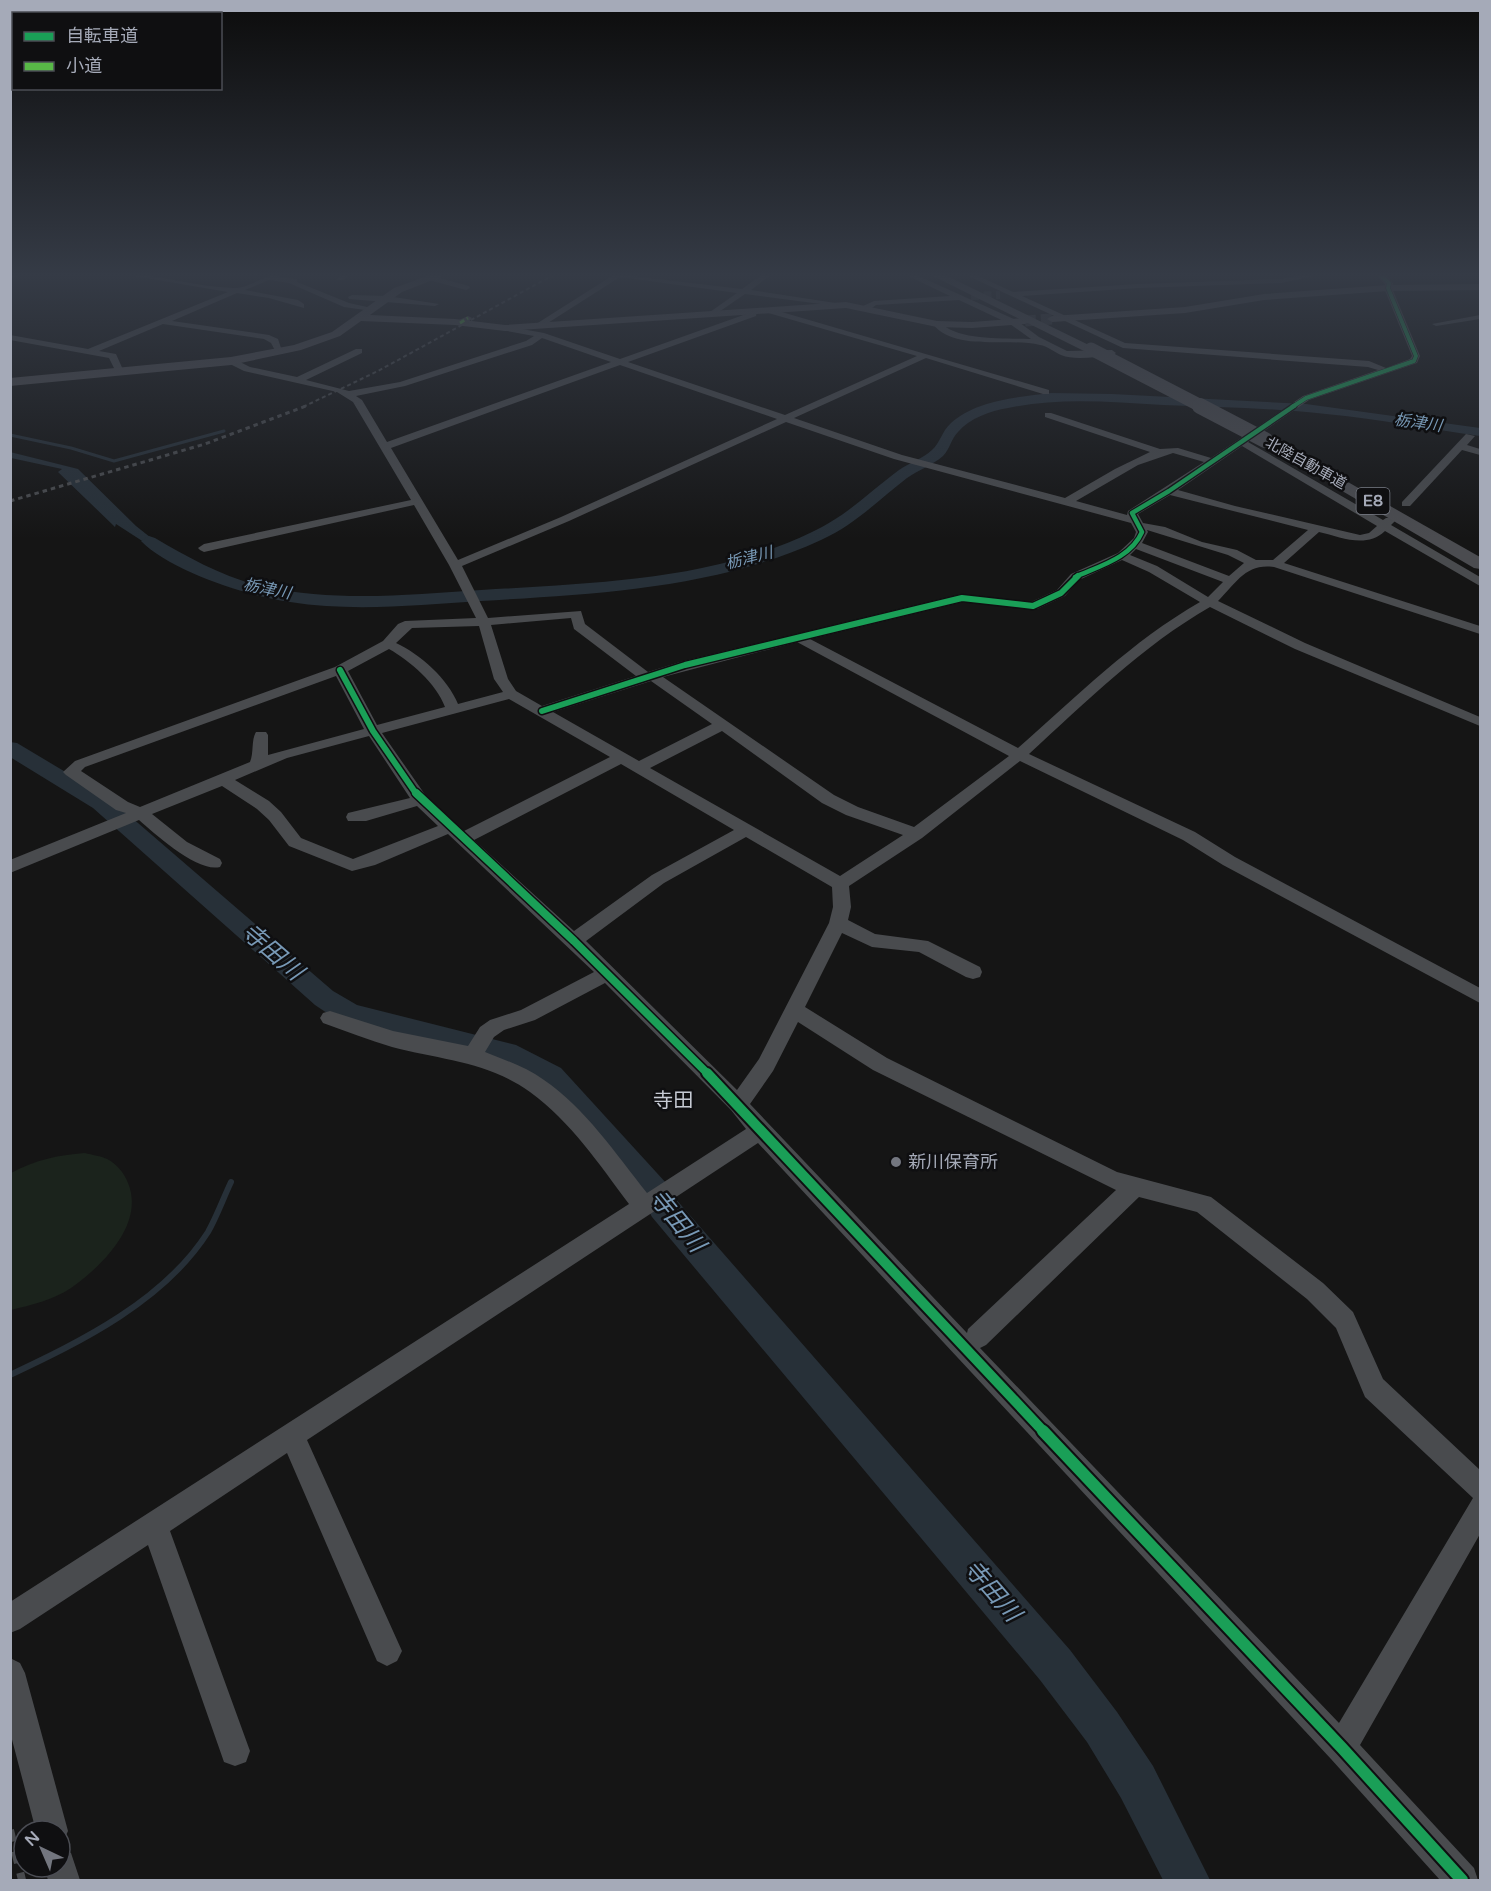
<svg xmlns="http://www.w3.org/2000/svg" width="1491" height="1891" viewBox="0 0 1491 1891" font-family="'Varela Round','Noto Sans JP',sans-serif">
<style>
.green{fill:#1b231c}
.water{fill:#273038}
.lines{fill:none;stroke-linecap:round;stroke-linejoin:round}
.stream-far1{stroke:#273038;stroke-width:3}
.stream{stroke:#273038;stroke-width:6}
.river{fill:#273038;fill-rule:evenodd}
.minor-tunnel{stroke:#323336;stroke-width:8;stroke-dasharray:8 4.5;stroke-linecap:butt}
.major-tunnel{stroke:#323336;stroke-width:11;stroke-dasharray:11 5;stroke-linecap:butt}
.minor{fill:#494b4e;fill-rule:evenodd}
.major{fill:#4c4c50;fill-rule:evenodd}
.highway{fill:#4b4c50;fill-rule:evenodd}
.rail-far2{stroke:#494b4e;stroke-width:2;stroke-dasharray:4 3;stroke-linecap:butt}
.rail-far1{stroke:#494b4e;stroke-width:3;stroke-dasharray:4.5 4;stroke-linecap:butt}
.rail{stroke:#494b4e;stroke-width:8;stroke-dasharray:12 10;stroke-linecap:butt}
.highway-bridge-far1{stroke:#4b4c50;stroke-width:13}
.highway-bridge{stroke:#4b4c50;stroke-width:16}
.quiet{stroke:#58b947;stroke-width:3;stroke-dasharray:5 3;stroke-linecap:butt}
.cycleway-far5-casing{stroke:#0f0f11;stroke-width:5}
.cycleway-far4-casing{stroke:#0f0f11;stroke-width:7}
.cycleway-far3-casing{stroke:#0f0f11;stroke-width:9}
.cycleway-far2-casing{stroke:#0f0f11;stroke-width:11}
.cycleway-far1-casing{stroke:#0f0f11;stroke-width:14}
.cycleway-casing{stroke:#0f0f11;stroke-width:16}
.cycleway-far5{stroke:#1a9f57;stroke-width:4}
.cycleway-far4{stroke:#1a9f57;stroke-width:4.5}
.cycleway-far3{stroke:#1a9f57;stroke-width:6}
.cycleway-far2{stroke:#1a9f57;stroke-width:8}
.cycleway-far1{stroke:#1a9f57;stroke-width:10}
.cycleway{stroke:#1a9f57;stroke-width:12}
.poi-dot{fill:#73767f;stroke:#0f0f11;stroke-width:2}
.labels{text-anchor:middle;dominant-baseline:central;stroke-width:5;stroke-linejoin:round;paint-order:stroke}
.far-street-label{font-size:15px;fill:#a5aab8;stroke:#0f0f11}
.far-water-label{font-size:16px;font-style:italic;fill:#7899b6;stroke:#0f0f11}
.shield{fill:#0f0f11;stroke:#787c86;stroke-width:1.5}
.shield-label{font-size:16px;font-weight:bold;fill:#a5aab8}
.poi-label{font-size:18px;fill:#a5aab8;stroke:#0f0f11;text-anchor:start}
.neighbourhood-label{font-size:20px;fill:#c6cad3;stroke:#0f0f11}
.near-water-label{font-size:24px;font-style:italic;fill:#7899b6;stroke:#0f0f11}
</style>
<rect width="100%" height="100%" fill="#151515"/>
<path class="green" d="M85,1153C92,1155 101,1156 107,1159C117,1164 124,1173 128,1183C145,1224 102,1266 71,1288C53,1300 31,1305 11,1310V1173C35,1160 57,1155 85,1153Z"/>
<path class="water" d="M10,452L78,469L136,526L184,564L167,557L116,524L115,527L58,472L62,469L11,458Z"/>
<g class="lines">
<path class="stream-far1" d="M10,435L71,448L114,461L224,431"/>
<path class="stream" d="M10,1375C82,1341 164,1301 208,1232C217,1216 223,1199 231,1182"/>
<path class="river" d="M1051,393L1112,394L1306,404L1480,428V436C1429,429 1378,419 1326,414C1272,408 1218,407 1163,405C1111,402 1059,397 1008,408C990,411 970,418 958,432C951,439 950,449 943,456C933,465 918,470 907,478C877,501 856,524 821,540C715,589 595,594 481,601C418,605 353,612 290,602C248,596 170,571 141,541L149,536L155,538C189,558 225,578 265,587C336,602 409,595 481,590C592,583 711,581 812,532C848,515 868,493 899,470C909,463 922,459 932,450C940,443 942,431 951,423C976,400 1018,397 1051,393Z
M10,742L17,743L109,798L333,991L357,1005L516,1045L561,1068L667,1184L674,1197L1070,1650L1117,1712L1153,1766L1210,1880H1163L1121,1798L1087,1742L1040,1680L652,1217L645,1204L541,1084L523,1073L500,1063L339,1021L315,1005L93,808L10,757Z"/>
<path class="minor-tunnel" d="M971,296L1000,295"/>
<path class="major-tunnel" d="M1025,321L1052,319"/>
<path class="minor" d="M10,274H24L10,279Z
M122,274C160,274 196,287 233,288C249,289 264,274 282,274L278,277L297,279V282L349,303L376,309L372,311L344,307L289,283L269,280L245,290L298,300L304,304V308L269,298L237,293L172,321L269,335L278,339L283,354H277L271,343L264,339L163,324L99,351L116,354L124,372L120,375L116,372L109,358L10,340V335L88,349L228,292Z
M341,274H350L343,280H337Z
M615,274L742,289L763,274H772L751,290L855,306L851,308L745,294L713,316L709,314L710,312L737,293L620,277L540,328L533,326Z
M904,274H914L1016,320L1039,337L1067,351L1112,350L1116,353L1112,356C1096,356 1076,361 1061,355C1054,352 1047,346 1040,345C1009,337 954,352 933,324L934,322H940C956,341 1006,338 1031,339L1010,324L959,300L876,305L869,310H863V306L874,301L950,296Z
M964,274H974L1013,292L1138,284L1281,279L1306,274H1324L1281,283L1138,288L1022,296L1125,343L1369,361L1386,368L1410,359L1412,356L1384,288L1385,284L1375,274H1384L1393,283L1392,288L1420,356L1417,363L1309,400L1248,442L1383,520L1386,518H1394L1396,520L1391,525L1480,577V586L1385,531C1366,549 1341,537 1319,532L1284,563L1480,626V634L1274,567C1246,563 1236,583 1218,601L1305,643L1480,717V726L1295,649L1210,607C1142,646 1086,702 1029,754L1195,832L1235,857L1480,988V1003L1223,865L1183,840L1020,761L922,838L849,886L851,907L848,920L875,934L928,941L980,967L982,972L980,977L973,979L966,977L919,952L872,947L842,933L805,1007L887,1058L1117,1172L1211,1197L1323,1283L1353,1312L1383,1379L1480,1470V1534L1360,1745L1474,1868L1478,1880H1440L1331,1759L758,1143L307,1440L402,1651L397,1661L387,1666L377,1661L287,1453L170,1531L250,1751L246,1762L235,1766L224,1762L148,1545L20,1629L10,1633V1602L629,1204C599,1164 571,1122 530,1092C487,1061 441,1060 392,1047C369,1040 346,1031 323,1023L320,1018L323,1013L330,1011L393,1031L468,1046L480,1027L490,1020L521,1010L594,972L448,834L375,865L352,871L289,846L269,820L257,809L222,786L152,814L187,842L220,859L222,863L220,867C198,873 155,834 139,820L10,873V860L126,813L116,810L66,775L63,772L75,761L335,667L383,641L398,624L405,621L476,618L449,565L414,505L204,552L200,550L198,548L204,544L411,500L353,402L337,392L244,371L228,363V359H234L250,367L297,377L356,349H362V353L306,380L349,391L400,382L526,341L534,336L502,330V326H505L544,333L620,359L749,313L753,309L757,311L756,316L628,362L785,415L917,356L765,312L764,310L768,308L1049,390V394H1043L926,358L794,418L902,455L1065,498L1115,469L1150,452L1045,417V413H1051L1160,449L1178,448L1211,458L1303,396L1378,370L1368,367L1123,348ZM542,338L611,362L387,442L362,400L356,396L405,386L532,345ZM620,365L777,419L561,517L458,560L391,448ZM786,422L894,459L1131,523L1136,532L1134,538L1118,553L1071,574L1057,590L1031,602L962,594L680,662L648,672L585,624L581,611L488,618L462,566L569,521ZM1242,446L1377,526L1369,533L1360,535L1235,506L1178,490ZM1173,453L1204,462L1128,511L1127,515L1076,501L1138,465ZM1170,495L1308,530L1273,560H1256L1237,550L1202,542L1165,527L1143,523L1138,514ZM1147,530L1228,555L1244,563L1229,576L1142,543L1148,532ZM1136,549L1223,582L1208,597L1157,566L1130,555ZM1122,560L1149,572L1200,602C1132,641 1076,697 1018,748L810,639L962,602L1037,609L1065,596L1079,580ZM571,618L574,629L636,676L542,706L516,691L508,679L491,625ZM479,626L494,679L503,692L458,704C448,679 420,654 396,643L412,628ZM797,642L1009,756L914,827L858,807L834,795L663,677ZM389,649C410,661 436,683 445,707L377,725L348,671ZM336,676L364,729L268,755V735L266,732H256C251,740 254,753 250,762L140,807L128,802L81,771L85,767ZM651,681L712,724L639,761L553,712ZM509,699L610,757L464,831L426,796L382,733ZM722,731L822,803L846,815L903,835L840,876L650,768ZM369,736L410,798L348,813L346,817L348,821H366L417,806L438,826L353,859L301,838L281,812L269,801L235,780L287,758ZM621,764L734,830L652,875L574,931L474,840ZM746,837L832,887L833,907L829,923L759,1059L737,1090L586,941L664,883ZM605,983L731,1110L746,1129L647,1193C615,1153 586,1109 544,1080C526,1067 505,1060 485,1052L494,1037L504,1030L535,1020ZM798,1022L873,1070L1116,1190L968,1329L967,1333L750,1104L773,1071ZM1139,1197L1197,1212L1307,1299L1336,1328L1365,1397L1473,1498L1339,1723L980,1348L986,1345Z
M432,276L469,286L470,288L466,290L429,280Z
M352,295L387,296L439,304L435,306L349,299L348,297Z
M1480,315V319L1436,326L1432,324Z
M468,316L472,318C469,322 463,326 457,325V321Z
M1466,434L1475,436L1467,445L1480,449V455L1462,450L1410,506H1402V502Z
M10,1658L20,1663L25,1673L68,1831L63,1842L60,1844V1831H36L10,1732Z
M60,1848L71,1853L80,1880H48L44,1867H60Z"/>
<path class="major" d="M433,274H448L402,292L370,315L455,319L505,325L846,302L937,321L972,322L1025,318L1030,321L1025,324L972,328L937,327L846,308L505,331L455,325L361,321L340,336L301,350L231,365L10,386V378L231,357L294,345L332,332L394,288Z
M1480,284V290L1388,291L1264,300L1185,313L1052,322L1047,319L1052,316L1185,307L1264,294L1388,285Z"/>
<path class="highway" d="M929,274H943L1097,349L1091,353L1086,352Z
M1265,435L1480,557V569L1474,568L1260,443L1257,440L1260,437Z"/>
<path class="rail-far2" d="M303,407L378,371L555,274"/>
<path class="rail-far1" d="M10,501L205,444L306,406"/>
<path class="rail" d="M10,1830L22,1880"/>
<path class="highway-bridge-far1" d="M1091,349L1203,407"/>
<path class="highway-bridge" d="M1200,406L1265,440"/>
<path class="quiet" d="M460,323L468,318"/>
<g class="cycleway-far5-casing">
<path id="cycleway-far5" d="M1292,407L1306,398L1414,361L1416,356L1388,288L1389,283L1379,274"/>
</g>
<g class="cycleway-far4-casing">
<path id="cycleway-far4" d="M1075,577C1099,566 1131,558 1142,532L1132,513L1169,491L1294,406"/>
</g>
<g class="cycleway-far3-casing">
<path id="cycleway-far3" d="M340,670L373,731L417,795
M542,711L685,665L962,598L1033,606L1061,593L1078,576"/>
</g>
<g class="cycleway-far2-casing">
<path id="cycleway-far2" d="M416,793L574,941L708,1074"/>
</g>
<g class="cycleway-far1-casing">
<path id="cycleway-far1" d="M707,1073L1044,1432"/>
</g>
<g class="cycleway-casing">
<path id="cycleway" d="M1043,1431L1342,1748L1462,1880"/>
</g>
<use href="#cycleway-far5" class="cycleway-far5"/>
<use href="#cycleway-far4" class="cycleway-far4"/>
<use href="#cycleway-far3" class="cycleway-far3"/>
<use href="#cycleway-far2" class="cycleway-far2"/>
<use href="#cycleway-far1" class="cycleway-far1"/>
<use href="#cycleway" class="cycleway"/>
</g>
<linearGradient id="sky" x2="0" y2="1"><stop stop-color="#0c0c0c"/><stop offset="0.51" stop-color="#353b46"/><stop offset="1" stop-color="#353b46" stop-opacity="0"/></linearGradient>
<rect width="1491" height="539" fill="url(#sky)"/>
<circle class="poi-dot" cx="896" cy="1162" r="6"/>
<g class="labels">
<g class="far-street-label">
<text transform="translate(1306 463) rotate(29)">北陸自動車道</text>
</g>
<g class="far-water-label">
<text transform="translate(1418 423) rotate(8)">栃津川</text>
<text transform="translate(749 558) rotate(-14)">栃津川</text>
<text transform="translate(267 589) rotate(11)">栃津川</text>
</g>
<rect class="shield" x="1356.5" y="488" width="33" height="26" rx="4.5"/>
<g class="shield-label">
<text x="1373" y="501">E8</text>
</g>
<g class="poi-label">
<text x="908" y="1162">新川保育所</text>
</g>
<g class="neighbourhood-label">
<text x="673" y="1101">寺田</text>
</g>
<g class="near-water-label">
<text transform="translate(272 952) rotate(41)">寺田川</text>
<text transform="translate(677 1221) rotate(51)">寺田川</text>
<text transform="translate(992 1591) rotate(49)">寺田川</text>
</g>
</g>
<rect width="1491" height="1891" fill="none" stroke="#a5aab8" stroke-width="24"/>
<rect x="12" y="12" width="210" height="78" fill="#0f0f11" stroke="#4b4d54" stroke-width="1.5"/>
<rect x="24" y="32" width="30" height="9" fill="#1a9f57" stroke="#4b4d54" stroke-width="1.5"/>
<text x="66" y="42" font-size="18" fill="#a5aab8">自転車道</text>
<rect x="24" y="62" width="30" height="9" fill="#58b947" stroke="#4b4d54" stroke-width="1.5"/>
<text x="66" y="72" font-size="18" fill="#a5aab8">小道</text>
<g transform="translate(42 1849) rotate(316)"><circle r="28" fill="#0f0f11" stroke="#4b4d54" stroke-width="1.5"/>
<path d="M0-4.5L10 22L0 15L-10 22Z" fill="#73767f"/>
<text y="-9" font-size="16" font-weight="bold" text-anchor="middle" fill="#a5aab8">N</text>
</g>
</svg>
